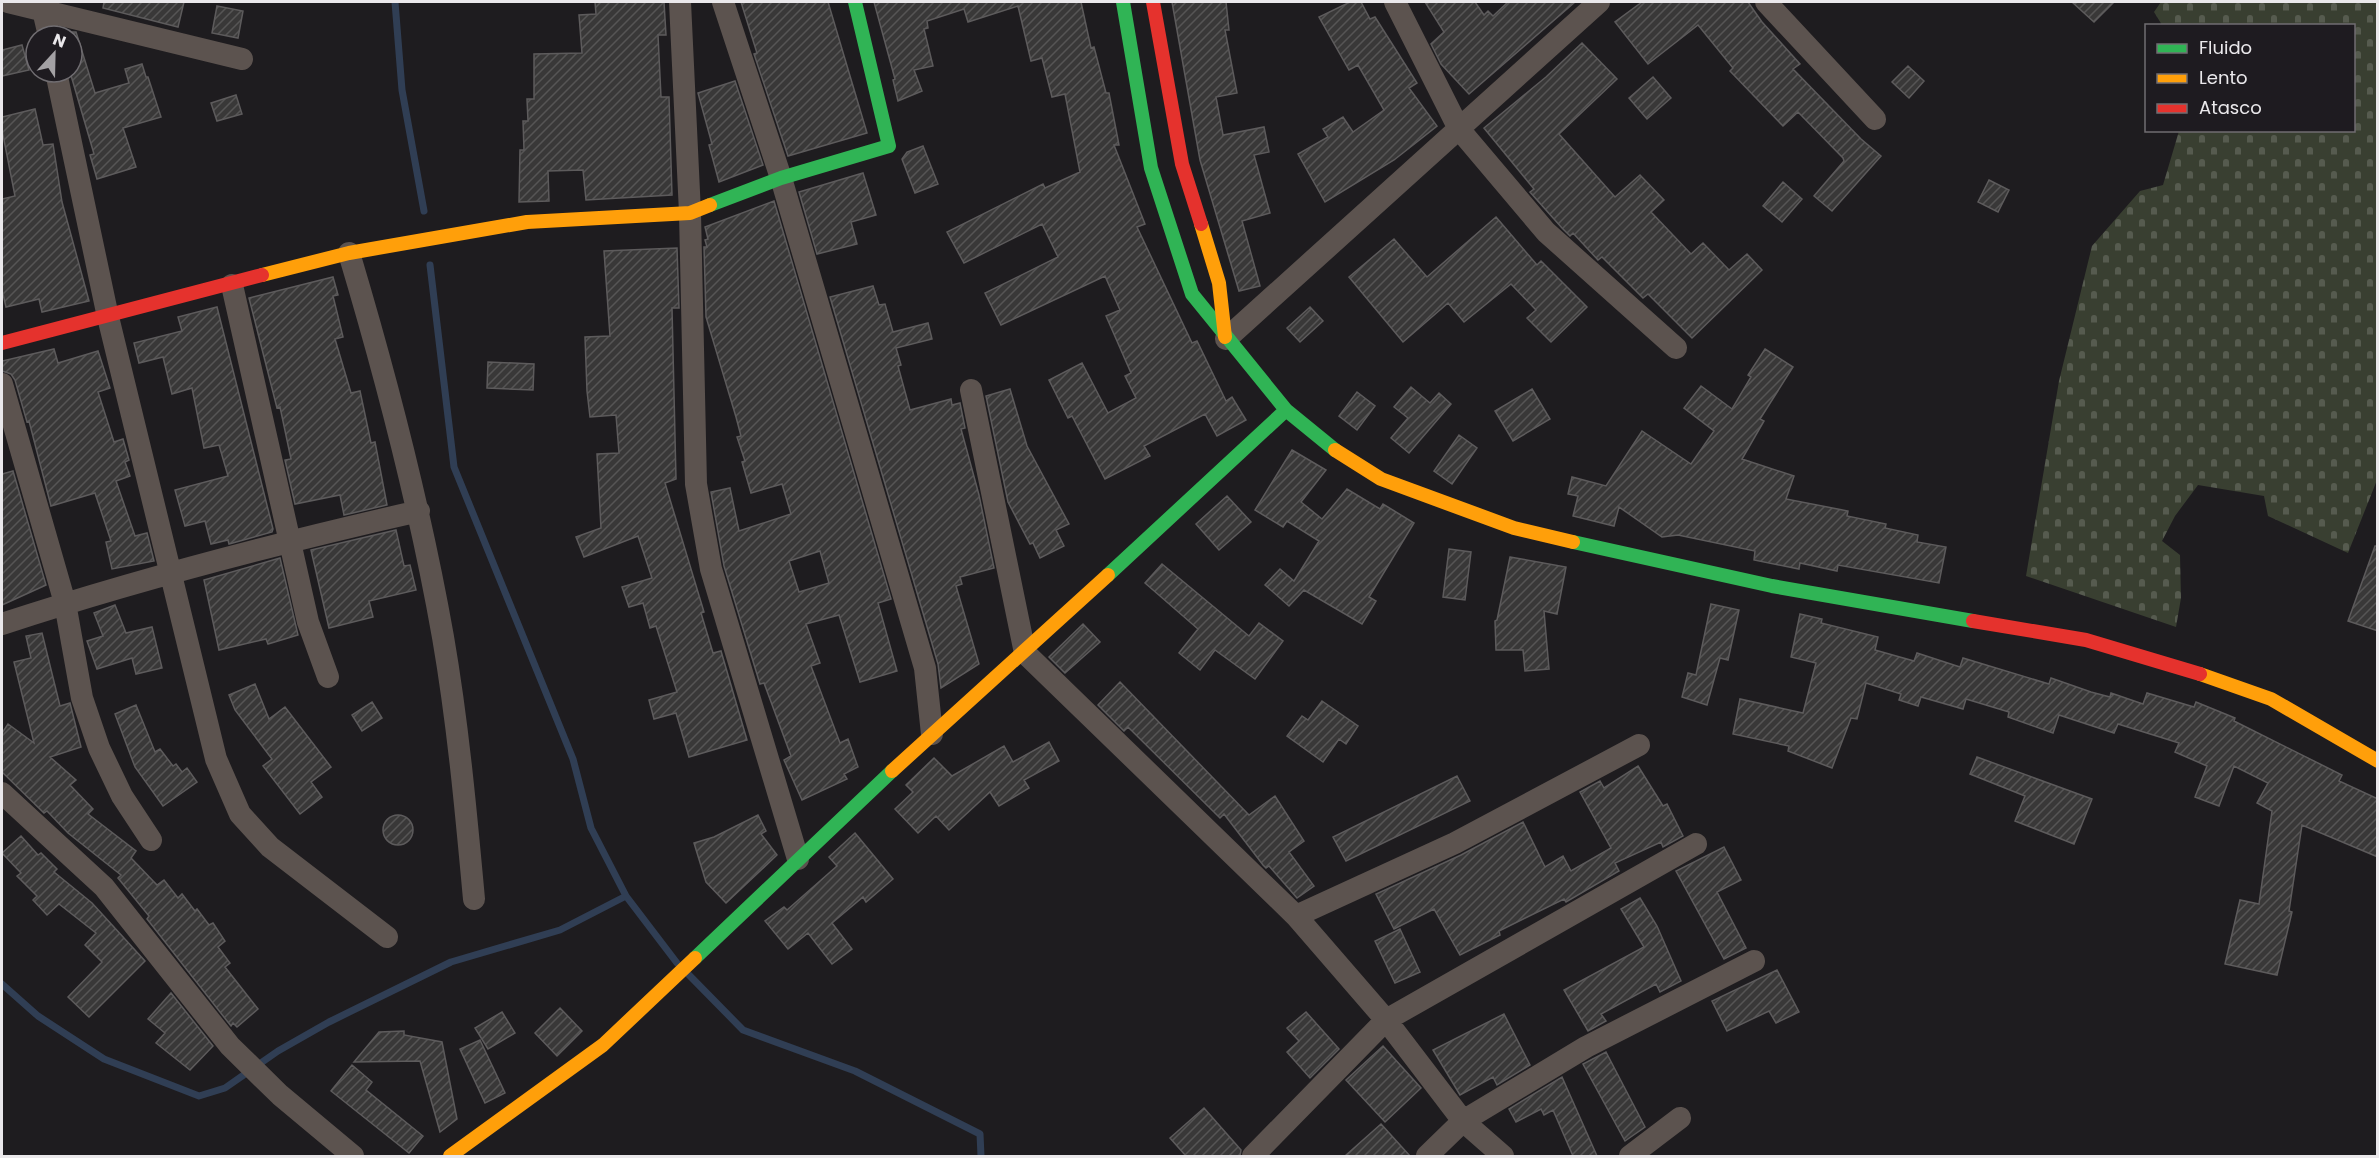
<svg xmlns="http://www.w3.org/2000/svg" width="2379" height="1158" viewBox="0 0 2379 1158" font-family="Poppins,sans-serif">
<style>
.cemetery{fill:url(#cemetery-stones)}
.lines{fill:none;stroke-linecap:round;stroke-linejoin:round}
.stream{stroke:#303e54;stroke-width:7}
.building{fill:url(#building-hatch);stroke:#5d5b5c;stroke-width:1.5;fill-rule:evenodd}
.street{stroke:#5c534f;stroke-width:22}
.fast{stroke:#30b455;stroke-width:14}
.slow{stroke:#ff9f0a;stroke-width:14}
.jam{stroke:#e5322d;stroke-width:14}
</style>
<defs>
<pattern id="cemetery-stones" width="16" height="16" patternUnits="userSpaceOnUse" patternTransform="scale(1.5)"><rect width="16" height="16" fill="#393f31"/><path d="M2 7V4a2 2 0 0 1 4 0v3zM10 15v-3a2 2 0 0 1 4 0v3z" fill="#565b4f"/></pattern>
<pattern id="building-hatch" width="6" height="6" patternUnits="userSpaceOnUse" patternTransform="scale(1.5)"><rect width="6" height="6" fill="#393838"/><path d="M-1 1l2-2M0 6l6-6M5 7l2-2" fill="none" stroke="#565555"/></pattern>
</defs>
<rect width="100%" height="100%" fill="#1e1c1f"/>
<path class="cemetery" d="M2161,2H2378L2377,480L2348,553L2268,516L2264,496L2198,485L2175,516L2162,541L2180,555L2181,598L2176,627L2026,576L2059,381L2092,246L2140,191L2163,185L2179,131L2354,130V26L2162,25L2154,12Z"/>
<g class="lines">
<path class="stream" d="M395,2L402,90L424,211
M430,265L454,467L573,759L591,828L626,896L677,963
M689,975L743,1030L855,1071L980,1134L981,1156
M2,984L38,1016L104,1059L199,1096L225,1088L278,1051L329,1022L451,962L560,930L626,896"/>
</g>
<path class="building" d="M104,2H184L178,27L103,8Z
M595,2H664L666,35H658L661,97H669L672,195L586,200L583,170L548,171L549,201L519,202L520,150H524L523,121H528L527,99H534V54L582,53L579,15L596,14Z
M741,2H828L867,133L788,156L754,54L757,53Z
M874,2H1081L1091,48L1094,47L1106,93H1109L1119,145H1114L1145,224L1137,227L1192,343L1197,341L1226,401L1232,397L1246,420L1217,436L1205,414L1144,446L1150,456L1105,479L1072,416L1068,418L1049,380L1082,363L1108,413L1136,398L1125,376L1131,373L1106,316L1120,310L1105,276L1001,325L985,293L1058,257L1042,224L964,263L947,232L1043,184L1045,188L1080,172L1065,94L1052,97L1042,58L1031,61L1018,6L968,22L964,9L927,21L928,28L924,29L933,66L914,70L922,91L898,101L893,80L895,79Z
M1172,2H1226L1229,30H1225L1237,93L1216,97L1223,135L1264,127L1269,152L1254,155L1270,213L1242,221L1260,286L1239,291L1200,160Z
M1350,2H1361L1370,19L1375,17L1417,83L1409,88L1437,126L1394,160L1325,202L1298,154L1328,137L1323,129L1343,117L1353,132L1384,110L1358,65L1349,70L1319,17Z
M1425,2H1475L1484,15L1488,11L1493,16L1508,2H1575L1469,94L1441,64L1431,44L1444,32Z
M1642,2H1748L1762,22L1800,64L1793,69L1861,139L1881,156L1832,211L1814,196L1844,161L1843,158L1798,112L1783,126L1730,71L1733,68L1698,25L1648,64L1615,22Z
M2072,2H2114L2094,22Z
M217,6L243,11L238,38L212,33Z
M72,32H76L95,93L129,83L125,69L142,64L146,77H148L161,117L123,128L136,167L97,179L90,155L94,154L70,72H72Z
M1582,43L1617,79L1559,134L1615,197L1640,175L1664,200L1651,212L1691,254L1703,243L1729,270L1747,254L1762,270L1692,338L1648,294L1643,298L1602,257L1598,260L1573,233L1570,236L1562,228L1530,192L1534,189L1484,128L1546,77Z
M22,45L29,70L2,76V50Z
M1908,66L1924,81L1909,98L1892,82Z
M1653,77L1671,98L1647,119L1629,98Z
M735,81L763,165L719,182L709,145L712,144L698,93Z
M236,95L242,114L217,121L211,103Z
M35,109L43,145L53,144L62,202L89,301L42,312L39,299L6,307L2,290V199L15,196L2,130V117Z
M923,146L938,184L915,193L902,159L907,152Z
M863,173L876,215L851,222L857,244L817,254L799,192Z
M1989,180L2009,190L1998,212L1978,202Z
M1783,182L1802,199L1782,222L1763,206Z
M774,201L891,599L878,603L897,671L860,682L839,615L806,624L820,663L811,666L840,743L848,739L858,767L844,774L847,779L802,800L784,760L791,756L764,683L760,684L724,566L711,492L730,488L739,531L791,514L782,484L751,493L742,462L745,461L737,437L741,436L736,417L706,317L704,247H707L705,240L708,239L705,227ZM820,551L829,583L799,592L789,561Z
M1496,217L1537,265L1541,261L1587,307L1551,342L1527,318L1536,310L1511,284L1464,322L1448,303L1403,342L1349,277L1394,239L1427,277Z
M677,248L679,308H672L676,479L665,483L704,612L701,613L713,653L721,651L747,740L689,757L676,713L654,719L649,700L677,692L656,626L650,628L643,603L629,607L622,587L652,578L638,536L584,557L576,537L601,528L597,454L619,453L616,415L590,417L587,391L585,337L610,336L604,251Z
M333,277L338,295L333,296L343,337L335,339L351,393L360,391L371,443L375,442L387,505L344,515L340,495L295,504L285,460L291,459L280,407L277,408L249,298Z
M873,286L879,305L885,304L893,332L928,323L932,339L896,348L901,365L898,366L910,410L951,399L952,405L960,403L965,428L961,429L979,495L994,568L960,577L962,584L956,586L979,664L941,688L938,664L830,297Z
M217,307L273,529L272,532L229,544L228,540L211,544L205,521L185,526L175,490L228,476L219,445L204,448L192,388L172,394L163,357L139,363L134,343L182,331L178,317Z
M1310,307L1323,321L1300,342L1287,328Z
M54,349L58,363L98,351L110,388L98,392L114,442L123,439L129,460L125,462L130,476L116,481L135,536L147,533L154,561L112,569L106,542L111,541L95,493L51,506L29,421L27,422L15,380L11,374L2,371V361Z
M1765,349L1793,367L1760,419L1764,421L1742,459L1794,476L1786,499L1848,511L1847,516L1886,524L1885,528L1918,535L1917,542L1946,547L1939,583L1838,565L1837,571L1800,563L1799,569L1754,560L1755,551L1678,535L1662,537L1619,507L1614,526L1573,516L1578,496L1568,494L1572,477L1606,486L1642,431L1691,464L1714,431L1684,408L1701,386L1732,409L1751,377L1748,375Z
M488,362L534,364L533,390L487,388Z
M1411,387L1430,403L1439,393L1451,404L1409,453L1391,438L1408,418L1394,407Z
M1010,389L1027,446L1069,524L1056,530L1064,546L1040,558L1033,543L1030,544L1008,502L986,396Z
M1532,389L1550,419L1513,441L1495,411Z
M1357,392L1375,406L1357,430L1339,416Z
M1459,435L1477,448L1452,484L1434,471Z
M1292,450L1326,470L1301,502L1322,519L1347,489L1380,509L1383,504L1414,523L1369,597L1376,601L1362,624L1304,590L1289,606L1265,585L1280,569L1294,581L1319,541L1287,521L1283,527L1255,510Z
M13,471L46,585L2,605V474Z
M1227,496L1251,522L1219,550L1196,524Z
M396,530L404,566L410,565L416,590L369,601L373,617L329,628L311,550Z
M2375,546H2378V631L2348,621Z
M1449,549L1471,552L1465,600L1443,597Z
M1510,557L1566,567L1557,614L1544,611L1549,669L1525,671L1523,650H1496L1495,621L1497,620Z
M280,558L298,635L268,644L266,639L219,650L204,580Z
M1162,564L1249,636L1259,623L1283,641L1255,679L1215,650L1200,670L1179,653L1198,629L1145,583Z
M1711,604L1739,610L1728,660L1720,658L1707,705L1682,697L1688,673L1696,675Z
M115,605L126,633L152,627L162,668L136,674L132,658L97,669L87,641L103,636L94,613Z
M1800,614L1822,619L1821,623L1878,637L1875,650L1914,661L1917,653L1960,667L1963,658L2049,684L2051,678L2091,692L2110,697L2111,693L2143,704L2147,693L2194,707L2196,702L2235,718L2234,721L2342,775L2339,781L2378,799V857L2302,825L2289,911L2292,912L2277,975L2225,964L2240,900L2259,904L2272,811L2257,803L2268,783L2234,766L2219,806L2195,797L2207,766L2175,752L2179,743L2118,724L2114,733L2059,715L2053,733L2008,717L2009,712L1966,699L1963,709L1921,697L1918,706L1899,700L1901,694L1866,683L1857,719L1851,718L1832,768L1788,751L1789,746L1733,734L1740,699L1803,713L1816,663L1791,657Z
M1083,624L1100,642L1065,673L1049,657Z
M42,633L60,706L70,703L81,747L50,757L76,780L70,785L93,809L88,814L136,851L131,858L157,885L164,880L178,898L182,894L195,911L197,909L209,925L213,923L225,941L218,947L230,963L225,967L258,1009L237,1027L233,1023L231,1026L147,919L149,916L118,878L121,875L68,833L47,811L44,813L2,772V733L8,724L34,743L14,662L31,658L26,636Z
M1120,682L1249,815L1275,796L1304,841L1289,852L1314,886L1297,898L1269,866L1266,868L1263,865L1224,814L1220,818L1128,727L1124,731L1098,705Z
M255,684L269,719L285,707L331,767L311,782L322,797L300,814L263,766L272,759L235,710L229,695Z
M1322,701L1358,726L1346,744L1339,739L1323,762L1287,736L1302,716L1308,720Z
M372,702L382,718L362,731L352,715Z
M136,705L155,752L160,749L173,766L176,764L182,772L187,768L197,782L163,806L135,767L115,714Z
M1049,742L1059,761L1024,780L1029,788L999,806L990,792L949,830L936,816L918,833L895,809L913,792L906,785L934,758L952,776L1004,746L1013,762Z
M1977,757L2092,799L2074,844L2015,821L2025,796L1970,774Z
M1638,766L1663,806L1667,804L1683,836L1663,847L1661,842L1615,863L1619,871L1566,902L1564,899L1499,931L1500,935L1460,955L1434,909L1394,929L1376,894L1461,855L1523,822L1545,867L1563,856L1571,871L1611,848L1580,792L1600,781L1604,788Z
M1457,776L1470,801L1346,861L1333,837Z
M383 830a15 15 0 1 1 30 0a15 15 0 1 1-30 0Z
M758,815L766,831L761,834L777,855L726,903L706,882L694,843L714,837Z
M855,833L893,879L866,902L863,897L832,923L852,949L832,964L808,933L788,949L765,921L784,907L787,910L837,866L829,857Z
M21,836L38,855L41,853L57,869L54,872L92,903L145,961L89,1017L68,997L102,962L85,945L96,933L59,904L47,915L33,900L37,896L17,876L21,873L2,853Z
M1724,847L1741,880L1717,892L1746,948L1724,959L1676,871Z
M1640,898L1657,926L1681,981L1660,992L1656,984L1601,1014L1606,1021L1588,1031L1564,990L1644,947L1621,909Z
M1400,929L1420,972L1395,983L1375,941Z
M1777,970L1799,1012L1776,1023L1769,1011L1727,1031L1712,1001Z
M171,993L213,1046L190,1070L156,1043L165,1033L148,1019Z
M560,1008L582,1031L557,1056L535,1033Z
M502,1012L515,1033L488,1049L475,1028Z
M1306,1012L1339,1049L1310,1078L1287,1052L1299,1041L1287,1028Z
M1504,1014L1530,1065L1497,1085L1493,1077L1460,1095L1433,1050Z
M404,1031V1035L442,1042L457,1119L440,1132L420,1061L354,1062L379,1032Z
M480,1040L505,1093L485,1103L460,1049Z
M1383,1046L1421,1088L1385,1122L1346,1080Z
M1606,1052L1645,1127L1625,1141L1583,1064Z
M352,1065L372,1082L366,1090L423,1136L409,1153L331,1091Z
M1562,1077L1597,1156H1573L1553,1110L1544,1115L1541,1109L1516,1122L1509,1109Z
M1204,1108L1241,1150L1240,1156H1186L1170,1138Z
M1381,1124L1410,1156H1345Z"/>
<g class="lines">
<path class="street" d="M8,2L242,59
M680,2L690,213L696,484L711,569L798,859
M723,2L781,178L925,668L932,734
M1395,2L1459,129L1546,232L1676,348
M1766,2L1875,119
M43,10L49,36
M56,72L108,317L216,759L240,814L270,847L387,937
M349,253C387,380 420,507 443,637C458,724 466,812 474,899
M232,285L308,622L328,677
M1226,339L1599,2
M2,384L65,603L82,698L99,748L122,796L151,840
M971,390L1025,653L1296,916L1386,1020L1463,1121L1503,1156
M2,624C139,579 278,543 419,511
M2,793L104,887L230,1046L280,1095L353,1156
M1296,916L1455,843L1639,745
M1253,1156L1386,1020L1696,844
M1427,1156L1463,1121L1586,1047L1754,961
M1630,1156L1680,1118"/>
<path class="fast" d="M1123,2L1151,168L1192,294L1286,410L1335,450
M710,205L781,178L889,146L855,2
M1573,542L1772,586L1973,621
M1108,575L1286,410
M695,958L892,771"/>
<path class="slow" d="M1201,224L1219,283L1225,337
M262,275L349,253L527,222L690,213L710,205
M1335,450L1381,479L1514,528L1573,542
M2200,674L2271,699L2378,761
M892,771L1108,575
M450,1156L603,1045L695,958"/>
<path class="jam" d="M1153,2L1182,164L1201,224
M2,343L262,275
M1973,621L2086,640L2200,674"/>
</g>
<rect width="2379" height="1158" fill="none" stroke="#eae8eb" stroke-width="6"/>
<rect x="2145" y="24" width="210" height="108" fill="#1e1b20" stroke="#706d71" stroke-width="1.5"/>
<rect x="2157" y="44" width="30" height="9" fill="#30b455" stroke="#706d71" stroke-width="1.5"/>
<text x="2199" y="54" font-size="18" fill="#eae8eb">Fluido</text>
<rect x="2157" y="74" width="30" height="9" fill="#ff9f0a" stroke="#706d71" stroke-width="1.5"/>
<text x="2199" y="84" font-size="18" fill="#eae8eb">Lento</text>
<rect x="2157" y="104" width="30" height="9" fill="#e5322d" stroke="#706d71" stroke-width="1.5"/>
<text x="2199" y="114" font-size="18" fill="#eae8eb">Atasco</text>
<g transform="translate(54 54) rotate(22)"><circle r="28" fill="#1e1b20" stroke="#706d71" stroke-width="1.5"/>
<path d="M0-4.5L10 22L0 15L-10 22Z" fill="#a3a1a4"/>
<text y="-9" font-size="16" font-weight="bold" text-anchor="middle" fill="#eae8eb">N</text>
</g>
</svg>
